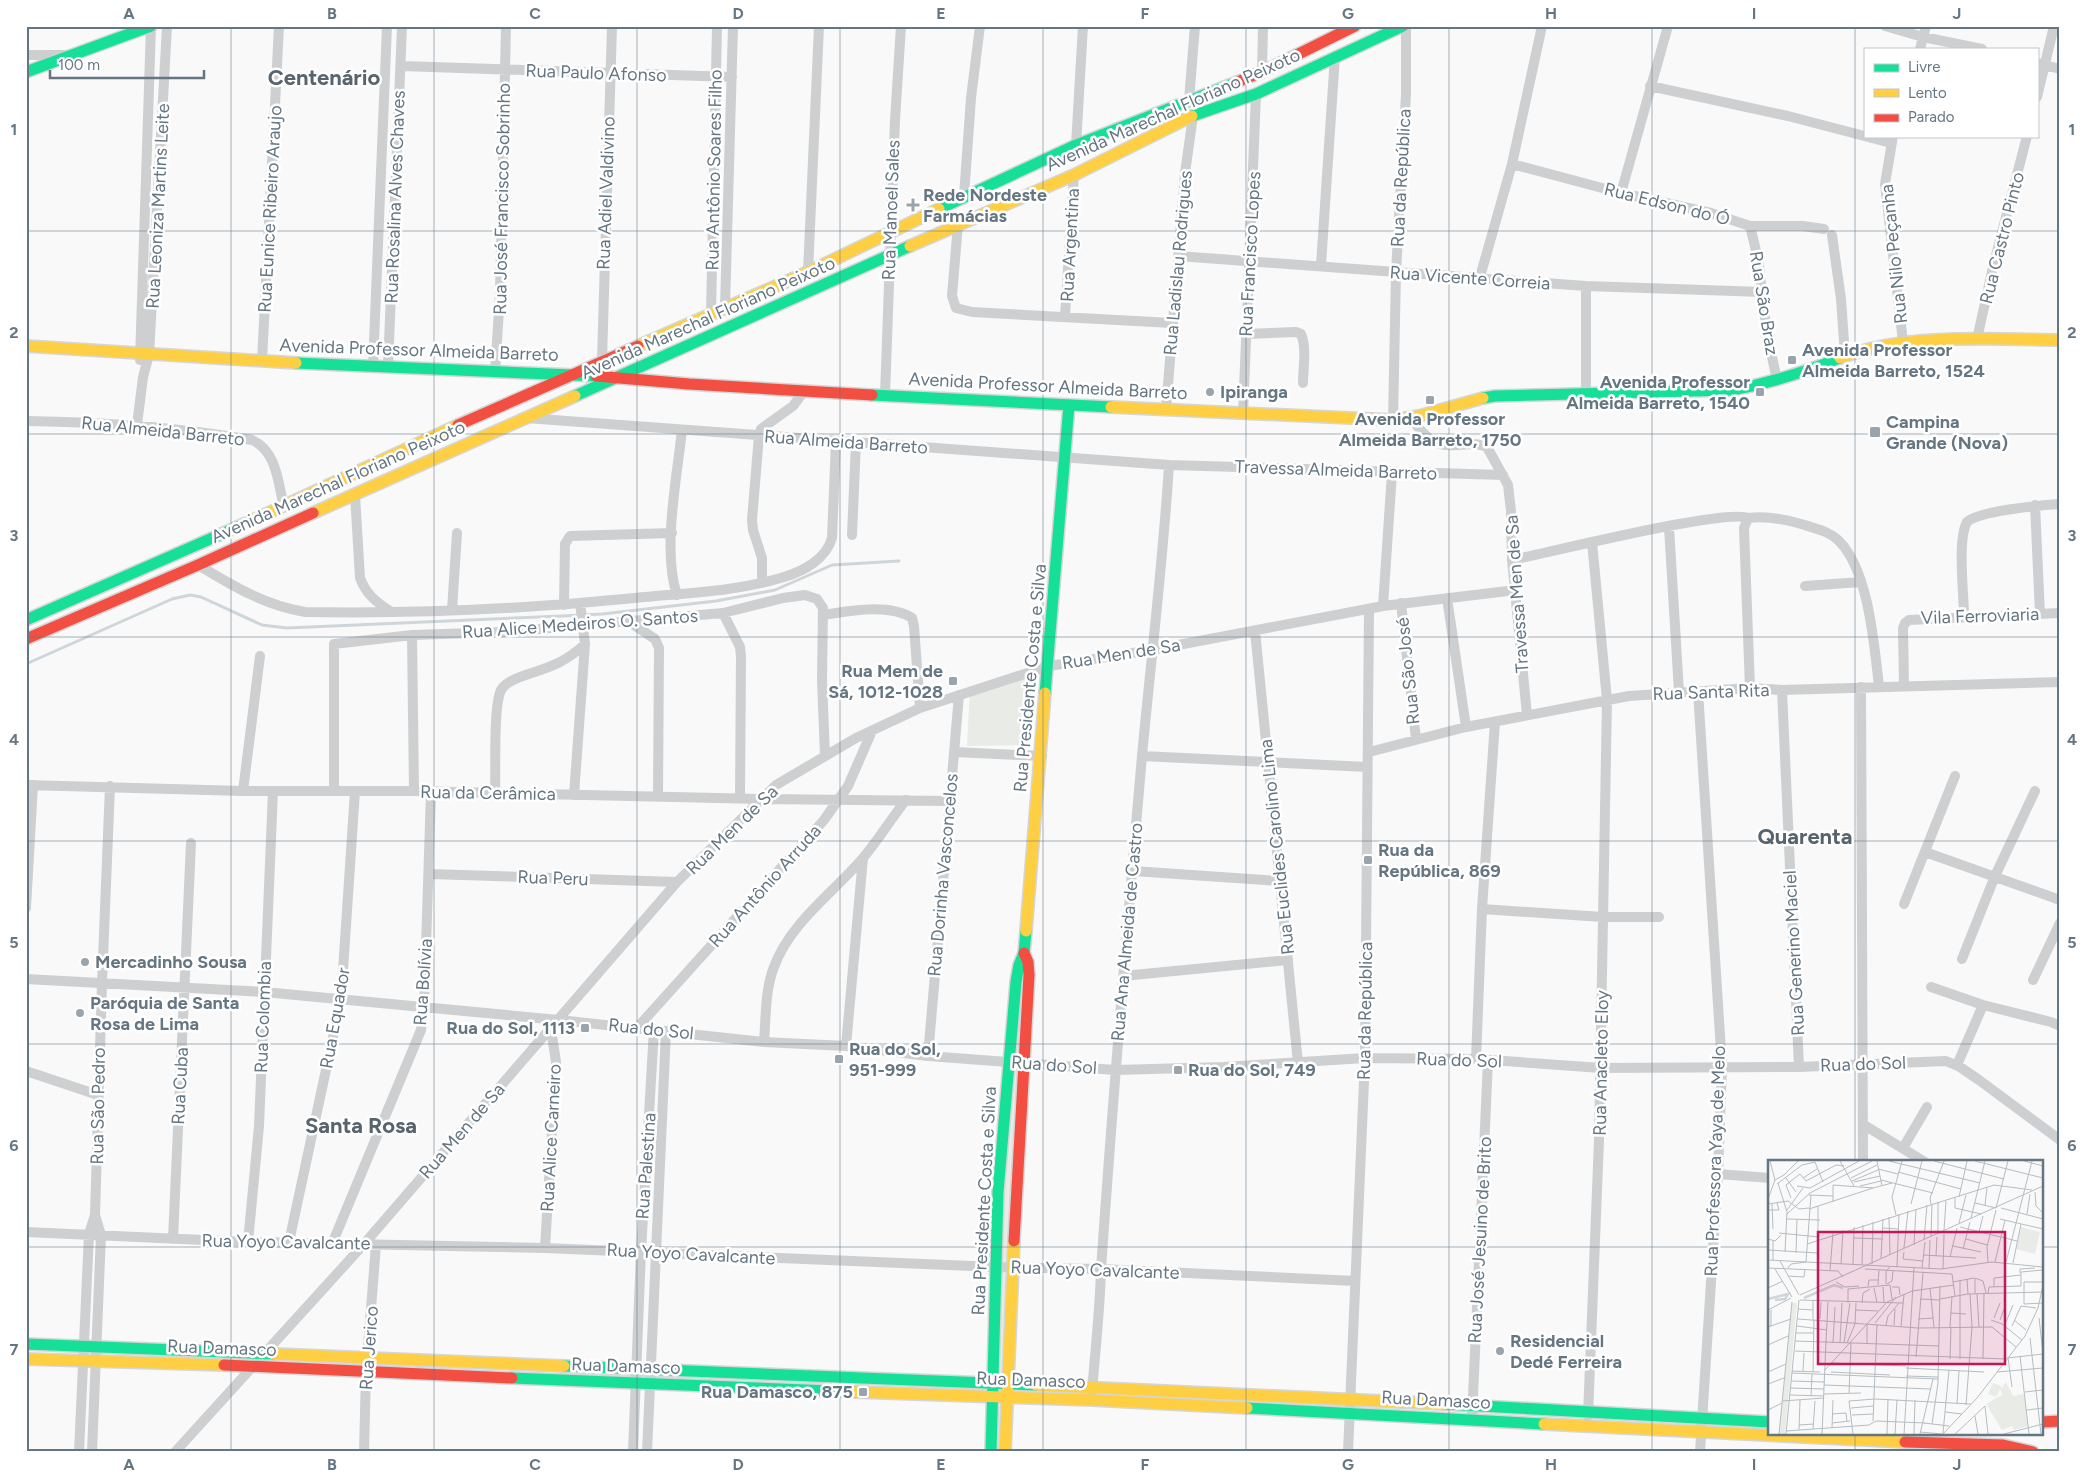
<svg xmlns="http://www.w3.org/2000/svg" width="2086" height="1478" viewBox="0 0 2086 1478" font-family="Figtree,sans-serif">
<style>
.green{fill:#e8ebe6}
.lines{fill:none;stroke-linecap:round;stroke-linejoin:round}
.stream{stroke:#ced6d9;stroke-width:3}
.fast-casing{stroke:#d5d6d7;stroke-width:14}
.slow-casing{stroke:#d5d6d7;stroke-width:14}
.jam-casing{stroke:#d5d6d7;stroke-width:14}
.street{stroke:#cecfd0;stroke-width:10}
.fast{stroke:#16e098;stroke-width:11}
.slow{stroke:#ffcf43;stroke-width:11}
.jam{stroke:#f24e42;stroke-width:11}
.grid{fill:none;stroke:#657683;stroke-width:1;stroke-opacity:0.55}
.poi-dot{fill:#99a4ac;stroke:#fff;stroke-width:2}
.labels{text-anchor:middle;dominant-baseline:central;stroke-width:5;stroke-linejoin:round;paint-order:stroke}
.street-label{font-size:18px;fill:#657683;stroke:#fff}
.poi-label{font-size:18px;font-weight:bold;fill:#657683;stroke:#fff;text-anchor:start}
.district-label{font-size:22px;font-weight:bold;fill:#57646e;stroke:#fff}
.inset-river{fill:none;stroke:#ced6d9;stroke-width:2.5}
.inset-road{fill:none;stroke:#b5bdc3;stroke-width:1}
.view{fill:#c2185b;fill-opacity:0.15;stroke:#c2185b;stroke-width:2.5}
.inset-edge{fill:none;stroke:#657683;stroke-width:2.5}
.neatline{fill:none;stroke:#657683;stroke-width:2}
.grid-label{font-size:16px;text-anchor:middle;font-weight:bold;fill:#657683}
</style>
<rect width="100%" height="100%" fill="#f9f9f9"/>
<path class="green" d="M1037,669L1029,745L967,746L970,689Z
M1024,959L1003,1452H993L999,1272L1011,1067Z"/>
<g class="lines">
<path class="stream" d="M26,664L172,599L190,595L201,597L262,625L287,628L562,616L602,614L716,601L775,590L832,565L899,561"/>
<g class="fast-casing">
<path id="fast" d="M26,72L151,26
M1192,116L1256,94L1403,26
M939,209L1076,145L1237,82
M296,363L596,376
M872,395L1111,407
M575,396L910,246
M1483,398L1495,396L1732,390C1770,383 1805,372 1840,358
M26,620L251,521
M1045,693L1069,405
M26,1344L274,1354
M564,1366L1036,1385
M512,1378L855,1392
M1445,1404L1770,1422
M1247,1408L1544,1424
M991,1452L998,1192L1016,982L1019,965L1024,953L1026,931"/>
</g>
<g class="slow-casing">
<path id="slow" d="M910,246L1074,175L1192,116
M26,346L296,363
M638,346L808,272L939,209
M1840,358C1904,333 1992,339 2060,340
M1111,407L1393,420L1419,416L1483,398
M313,513L575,396
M251,521L458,425
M1026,931L1045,693
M274,1354L564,1366
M26,1359L224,1365
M1036,1385L1445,1404
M855,1392L1092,1400L1247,1408
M1544,1424L1905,1442
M1005,1452L1014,1241"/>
</g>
<g class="jam-casing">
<path id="jam" d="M1237,82L1262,72L1355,26
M596,376L689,384L872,395
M458,425L638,346
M26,639L198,565L313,513
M1014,1241L1029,975L1028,962L1024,953
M224,1365L512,1378
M2042,1422L2060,1421
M1905,1442L2003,1445L2033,1452"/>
</g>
<path class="street" d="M1885,26L1923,37L1982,49
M1920,49L1926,26
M26,55H65
M2037,63L2060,69
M401,66L732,77
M1262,72L1263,26
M1650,86L1788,116L1891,143
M2037,97L2054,26
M1189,100L1195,26
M1893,136L1885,184L1903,342
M1076,145L1083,26
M1512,164L1621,193L1711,213L1750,226H1803L1824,229
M1621,193L1668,26
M964,196L971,98L980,26
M958,224L952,296L956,308L972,312L1172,323
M1750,226L1758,259L1767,334L1777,380
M1832,235L1841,299L1845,356
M1178,256L1586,286L1763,292
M1321,265L1335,56
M808,272L819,26
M1480,277L1512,164L1542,26
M1586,286V394
M725,308L733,26
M711,314L717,26
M1065,316L1074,175
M1246,334L1296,332L1301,334C1307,348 1303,368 1303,383
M1977,339L1993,267L2027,136
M140,360L151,26
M602,360L612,26
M262,361L279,26
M373,366L387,26
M388,367L402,26
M495,373L500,293L506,26
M885,395L895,120L901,26
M1166,410L1185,173L1193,116
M1243,414L1256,94
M526,418L1169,465L1503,475
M1410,418C1417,425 1424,436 1433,441C1449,451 1470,439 1487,447L1508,485L1511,511L1512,560L1527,715
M1393,420L1396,272L1406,94V26
M26,421C102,422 177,427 252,440C277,451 278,483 284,507
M137,425L143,377L149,355L167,26
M355,495L360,578C366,594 376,602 390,611
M2035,505L2040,614
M1669,527L1679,692
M852,535L856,442
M1512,560C1547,553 1727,508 1748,518
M198,565C233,586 264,605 305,612C415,614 525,609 635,598C685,593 735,592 784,577C804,571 826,559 832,538L836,441
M762,583V558L753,530L752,520L759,435L761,429L793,406L805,390
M1805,586L1861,582
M677,595C662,551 677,477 682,430
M1447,598L1466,727
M1401,603L1416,739
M564,605L565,544L570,536L672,533
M1383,606L1392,473
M452,610L457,533
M723,613L740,647L741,657L740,798
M823,615C849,611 889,603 912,618L914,626L920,708
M1964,616C1964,595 1957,540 1967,522C1978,511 2042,505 2060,504
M631,623L655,639L659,648L658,796
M1255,631L1298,1063
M412,635L414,791
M1904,686L1903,628L1905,623L1909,620L2060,613
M1861,687L1863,1162
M1750,688L1744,528L1748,518C1765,516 1784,519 1801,524C1814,528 1829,531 1839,541C1869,571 1874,645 1879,686
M1782,690L1799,1067
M1698,691L1722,1067L1718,1174L1700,1452
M954,752L1042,756
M1369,752L1466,727L1629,696L1750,688L1782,690L2060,682
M1142,756L1367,767
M26,785L243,791H414L761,799L949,801
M243,791L260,656
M334,791V644L412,635L505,632L723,613L783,598L805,595L817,599L823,608L822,680L825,756
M495,793C496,771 493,707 501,690C505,683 513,680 520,677C546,668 564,664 585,644
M574,795L585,644L580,603
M1925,852L2060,900
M1133,871L1280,881
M429,874L677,882
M1904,904L1955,776
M26,908L33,785
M1482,909L1603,917H1659
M1962,959L1995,876L2035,791
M1123,976L1288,960
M26,979L264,992L559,1020L764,1042L846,1046L928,1056L1115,1070L1224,1067L1365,1058L1476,1059L1601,1068L1799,1067L1946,1061L1960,1067L1979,1080L2060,1140
M2033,980L2060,923
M1931,987L1983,1005L2051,1022L2060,1026
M637,1028L824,820L848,786L872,731
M764,1042C766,1018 765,989 774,967C790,923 833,893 863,858C878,840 891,819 906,800
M846,1046L863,858
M928,1056L959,695
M1476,1059L1482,909L1495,722
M1957,1065L1983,1005
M26,1071L98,1095
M1864,1125L1925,1162
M1903,1148L1927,1107
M1718,1174L1770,1178
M26,1232L248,1242L545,1248L996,1267L1101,1269L1355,1281
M173,1239L191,843
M248,1242L259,1126L273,791
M289,1242L341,1000L355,791
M332,1244L421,1030L424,1008L431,792
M545,1248L556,1062L551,1029
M1092,1393C1095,1352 1100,1311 1101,1269C1113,1098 1127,927 1142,756C1151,659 1163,562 1169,465
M1588,1416L1599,1140L1607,700L1592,542
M1472,1419L1488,1060
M79,1452L89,1234L95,1215L102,983L110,786
M92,1452L101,1235L95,1215
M175,1452L364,1244L677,882L776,785L856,738L920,708L1049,666L1152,650L1383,606L1516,590
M364,1452L366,1372L376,1245
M633,1452L641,1251L654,1029
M647,1452L666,1031
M1348,1452L1365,1058L1369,610"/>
<use href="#fast" class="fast"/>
<use href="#slow" class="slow"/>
<use href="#jam" class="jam"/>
</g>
<path class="grid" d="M231,26V1452M434,26V1452M637,26V1452M840,26V1452M1043,26V1452M1246,26V1452M1449,26V1452M1652,26V1452M1855,26V1162M26,231H2060M26,434H2060M26,637H2060M26,841H2060M26,1044H2060M26,1247H1770M2042,1247H2060M1855,1434V1452"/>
<g class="poi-dot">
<path d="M910.5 197.5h5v5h5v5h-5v5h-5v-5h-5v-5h5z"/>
<rect x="1787" y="355" width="10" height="10" rx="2.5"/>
<circle cx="1210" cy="392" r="5"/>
<rect x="1755" y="387" width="10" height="10" rx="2.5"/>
<rect x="1425" y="395" width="10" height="10" rx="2.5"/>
<rect x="1869" y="426" width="12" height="12" rx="2.5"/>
<rect x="948" y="676" width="10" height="10" rx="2.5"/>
<rect x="1363" y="855" width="10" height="10" rx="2.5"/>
<circle cx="85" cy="962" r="5"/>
<circle cx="80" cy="1013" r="5"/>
<rect x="580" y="1023" width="10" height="10" rx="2.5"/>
<rect x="834" y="1054" width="10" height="10" rx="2.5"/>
<rect x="1173" y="1065" width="10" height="10" rx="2.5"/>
<circle cx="1500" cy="1351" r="5"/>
<rect x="858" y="1387" width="10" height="10" rx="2.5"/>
</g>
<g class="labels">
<g class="street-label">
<text transform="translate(596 73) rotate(2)">Rua Paulo Afonso</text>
<text transform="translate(1173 110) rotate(-24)">Avenida Marechal Floriano Peixoto</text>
<text transform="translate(714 170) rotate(-89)">Rua Antônio Soares Filho</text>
<text transform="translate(1401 178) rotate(-87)">Rua da República</text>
<text transform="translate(606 193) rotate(-88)">Rua Adiel Valdivino</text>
<text transform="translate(395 197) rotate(-88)">Rua Rosalina Alves Chaves</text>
<text transform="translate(502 199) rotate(-89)">Rua José Francisco Sobrinho</text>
<text transform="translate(1667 204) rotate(14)">Rua Edson do Ó</text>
<text transform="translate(158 206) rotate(-87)">Rua Leoniza Martins Leite</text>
<text transform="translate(270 209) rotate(-87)">Rua Eunice Ribeiro Araujo</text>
<text transform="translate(891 210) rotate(-88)">Rua Manoel Sales</text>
<text transform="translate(2002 238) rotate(-76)">Rua Castro Pinto</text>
<text transform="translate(1070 245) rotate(-87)">Rua Argentina</text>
<text transform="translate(1250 254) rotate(-87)">Rua Francisco Lopes</text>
<text transform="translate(1894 254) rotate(-96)">Rua Nilo Peçanha</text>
<text transform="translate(1178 263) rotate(-85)">Rua Ladislau Rodrigues</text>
<text transform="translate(1470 278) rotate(4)">Rua Vicente Correia</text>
<text transform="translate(1764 303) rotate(81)">Rua São Braz</text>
<text transform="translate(708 318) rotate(-24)">Avenida Marechal Floriano Peixoto</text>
<text transform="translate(419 350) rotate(2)">Avenida Professor Almeida Barreto</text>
<text transform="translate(1048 386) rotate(3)">Avenida Professor Almeida Barreto</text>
<text transform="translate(163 431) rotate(6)">Rua Almeida Barreto</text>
<text transform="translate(846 442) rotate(4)">Rua Almeida Barreto</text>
<text transform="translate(1336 470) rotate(2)">Travessa Almeida Barreto</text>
<text transform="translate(338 482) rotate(-24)">Avenida Marechal Floriano Peixoto</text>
<text transform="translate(1517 594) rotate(-94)">Travessa Men de Sa</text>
<text transform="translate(1980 616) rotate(-2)">Vila Ferroviaria</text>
<text transform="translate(580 624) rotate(-4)">Rua Alice Medeiros O. Santos</text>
<text transform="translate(1121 654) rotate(-9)">Rua Men de Sa</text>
<text transform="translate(1408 671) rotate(-96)">Rua São José</text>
<text transform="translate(1030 678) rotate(-85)">Rua Presidente Costa e Silva</text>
<text transform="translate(1711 692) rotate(-2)">Rua Santa Rita</text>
<text transform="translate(488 793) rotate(1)">Rua da Cerâmica</text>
<text transform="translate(732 830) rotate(-44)">Rua Men de Sa</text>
<text transform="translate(1277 847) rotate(-96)">Rua Euclides Carolino Lima</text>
<text transform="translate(943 875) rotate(-85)">Rua Dorinha Vasconcelos</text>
<text transform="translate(553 878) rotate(2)">Rua Peru</text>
<text transform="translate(765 886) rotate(-48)">Rua Antônio Arruda</text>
<text transform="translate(1127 932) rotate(-85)">Rua Ana Almeida de Castro</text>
<text transform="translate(1794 953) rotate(-93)">Rua Generino Maciel</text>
<text transform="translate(423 982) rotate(-86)">Rua Bolívia</text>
<text transform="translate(1365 1011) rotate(-89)">Rua da República</text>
<text transform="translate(263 1017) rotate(-88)">Rua Colombia</text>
<text transform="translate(335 1018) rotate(-80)">Rua Equador</text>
<text transform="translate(651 1029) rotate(6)">Rua do Sol</text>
<text transform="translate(1459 1060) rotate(2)">Rua do Sol</text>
<text transform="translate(1601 1063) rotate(-89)">Rua Anacleto Eloy</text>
<text transform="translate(1863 1064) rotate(-2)">Rua do Sol</text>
<text transform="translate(1054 1065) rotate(4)">Rua do Sol</text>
<text transform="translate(180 1086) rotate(-87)">Rua Cuba</text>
<text transform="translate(98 1106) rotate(-89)">Rua São Pedro</text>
<text transform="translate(462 1131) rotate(-49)">Rua Men de Sa</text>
<text transform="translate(551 1138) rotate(-87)">Rua Alice Carneiro</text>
<text transform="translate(1715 1161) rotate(-88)">Rua Professora Yaya de Melo</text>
<text transform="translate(646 1166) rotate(-86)">Rua Palestina</text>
<text transform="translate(984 1201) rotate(-87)">Rua Presidente Costa e Silva</text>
<text transform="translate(1480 1240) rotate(-87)">Rua José Jesuino de Brito</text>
<text transform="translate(286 1242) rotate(1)">Rua Yoyo Cavalcante</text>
<text transform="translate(691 1254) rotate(3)">Rua Yoyo Cavalcante</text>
<text transform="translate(1095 1270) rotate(2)">Rua Yoyo Cavalcante</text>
<text transform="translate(222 1348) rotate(2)">Rua Damasco</text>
<text transform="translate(369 1348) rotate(-86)">Rua Jerico</text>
<text transform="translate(626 1366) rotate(2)">Rua Damasco</text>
<text transform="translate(1031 1380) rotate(2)">Rua Damasco</text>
<text transform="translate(1436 1400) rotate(3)">Rua Damasco</text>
</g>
<g class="poi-label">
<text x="923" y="195">Rede Nordeste<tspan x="923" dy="21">Farmácias</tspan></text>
<text x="1802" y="350">Avenida Professor<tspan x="1802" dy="21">Almeida Barreto, 1524</tspan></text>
<text x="1750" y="382" text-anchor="end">Avenida Professor<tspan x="1750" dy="21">Almeida Barreto, 1540</tspan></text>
<text x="1220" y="392">Ipiranga</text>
<text x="1430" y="419" text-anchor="middle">Avenida Professor<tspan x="1430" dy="21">Almeida Barreto, 1750</tspan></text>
<text x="1886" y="422">Campina<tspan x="1886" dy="21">Grande (Nova)</tspan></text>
<text x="943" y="671" text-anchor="end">Rua Mem de<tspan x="943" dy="21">Sá, 1012-1028</tspan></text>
<text x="1378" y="850">Rua da<tspan x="1378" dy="21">República, 869</tspan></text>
<text x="95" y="962">Mercadinho Sousa</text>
<text x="90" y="1003">Paróquia de Santa<tspan x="90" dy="21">Rosa de Lima</tspan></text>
<text x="575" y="1028" text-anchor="end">Rua do Sol, 1113</text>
<text x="849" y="1049">Rua do Sol,<tspan x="849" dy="21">951-999</tspan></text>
<text x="1188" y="1070">Rua do Sol, 749</text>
<text x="1510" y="1341">Residencial<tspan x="1510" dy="21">Dedé Ferreira</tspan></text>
<text x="853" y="1392" text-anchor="end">Rua Damasco, 875</text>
</g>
<g class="district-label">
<text x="324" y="77">Centenário</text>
<text x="1805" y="836">Quarenta</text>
<text x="361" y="1125">Santa Rosa</text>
</g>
</g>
<g transform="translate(1768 1160)">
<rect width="275" height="275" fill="#f9f9f9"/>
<path d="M253,67L272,72L267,94L248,89ZM24,143H29L17,274H11ZM238,222L245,236L256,234L260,266L246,270L244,266L234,270L218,244L234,235L232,229L228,237L220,234L225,223L233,226V229Z" fill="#e8ebe6"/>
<path class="inset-river" d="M36,138L66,125L75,128M0,139L20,134L17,139L7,140"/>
<path class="inset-road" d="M72,1L86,26M109,1L114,26M121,1L212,23M166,1L236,19M207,1L275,18M256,1L275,6M47,2L55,22M110,9L130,14M130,12L193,29M18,18L28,32M35,18L49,9M83,18L109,5M7,20L16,15L30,1M113,20L165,33M84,21L110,10M86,22L112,16M10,23L19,52L17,92M9,24L34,5L47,2M65,25L105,28L124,23M29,26L42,28L91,1M92,26L113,21M267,32L268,46L275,53M41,35L65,36M191,37L199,1M23,38L18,25L32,14L38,21L68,5L76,6M187,38V48L213,54M0,39L7,20L2,1M65,42V25M207,43L228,48L240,1M0,44L20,41L31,49L41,48M4,44L5,69M143,44L154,1M163,44L162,38L176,1M217,45L219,28M233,48L275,59M41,49L105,28M0,50H11L9,43M19,50L35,28M19,54L42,33L104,1M259,54L262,34M128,55L124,37L134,1M121,57L122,95M203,58L217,1M19,59L52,60M232,59L275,69M191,63L198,35M192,67L249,81M114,68L131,69M176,70L178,41M211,72L215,56M11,73L51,77M170,74V42M163,76L164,44M86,78L115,79M0,79L7,81L13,75M198,79L219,85M156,80L159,45M39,84L226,25L264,30M146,85L148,49M185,86L213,92M136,88L140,51M195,89L202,62M0,90L50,93M136,92L135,99L155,101M28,93L29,59M155,95L208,98M168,96L169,77M182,97L189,68M113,98L115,59M0,100L173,109L224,102L275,107M5,100V81M12,101L31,135M220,102L219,87L228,50M227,102L237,60M238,102L264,1M50,103V46M245,103L253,64M73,104L75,70M104,104L105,62M85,105L86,67M94,105L95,65M129,107L131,54M0,108L70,111L75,117M20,108L23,104L38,102L43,35M154,108L157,82M161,108L162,80M7,109L24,137M97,109L184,114M175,109L176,74M62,110L65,73M252,113V109L267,108M184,114L187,136M253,115V112L275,110M20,116L36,117L37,109M199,119L200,134M68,122L77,127L91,126M185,122L206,118M256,122V144L275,143M256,122H275M118,124V111L122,107M119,124L124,121L125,111M110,125L111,110M100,126L101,120H110M115,127L116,143M124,127H131L132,135M0,128L15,121M106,128L109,143M162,128L166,167M207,133V118L215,121L218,133M220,133L221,127L253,126V115L226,118V127M209,134L211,167M32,135L275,26M152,139L172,140M172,139L200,134L274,132M32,140L135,143M45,141V159M80,143V129L122,125L124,139M94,143L95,133L102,129M30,149L45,150M0,150L23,138M3,150V166M88,150L110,151M183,153L198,154M226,158L232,143M271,158L275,193M30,159L150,168L224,167L248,187M52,159L53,142M150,159L165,158M223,160L234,164L254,180M232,160L238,144M246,160L258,170M238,162L245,145M107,163L128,137M118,165L120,156L131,143M126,165L127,149M29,166L59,170M133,166L136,134M244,166L253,146L268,148M0,167L23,159M182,167L184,136M28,173H46M262,178L273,274M27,181L171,186M58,182L60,142M65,183L67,147M72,183L74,143M76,183L82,143M79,183L87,164L88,143M99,183V164M0,185L20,176M27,191L238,199M252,196L261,274M148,197L155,113M239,198L275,194M240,198L244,227M182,199L183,167M192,199V120M215,199L216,133M64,203L138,206M138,208L216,212M57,210L119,142L144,131L186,125M24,211L52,212M35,211L36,193M0,212L18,204M45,212L46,159M63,212L122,215M229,212L275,208M24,213L170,219M138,216L170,217M23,221L57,222M0,224L16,218M56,225L163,229M22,228L56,229M257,232L275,230M81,233L83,183M56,234L93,233M22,235L56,236M43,236L44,214M14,241L56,238M189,243L191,211M198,245L204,167L202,134M217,246L220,274M83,248L105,246M0,250L14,243M259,250L275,248M177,252L194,254M64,254L78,253L79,261M84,255L105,254M207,256L210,274M105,261L109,164M64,263L82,261M156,263L181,266M164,264L170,223L172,126M31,265L46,264M64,268L65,240M45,269L47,241M31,270L32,240M18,271L101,265L108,261L157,263M152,272L174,274M175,273L181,210M11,274L24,142M18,274L31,140M54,274L58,181M85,274L81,241L107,239L203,244M119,274L120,239M127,274L129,240M136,274L146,108M146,274L147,240M152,274L165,219M175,274L209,238L257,176L270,148L275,125M187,274L217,246M236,274L275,264"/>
<path class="view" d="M50,72H237V204H50Z"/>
<rect width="275" height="275" class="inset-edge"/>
</g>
<rect width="2086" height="1478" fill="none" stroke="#ffffff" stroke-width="55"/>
<rect x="1864" y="48" width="175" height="90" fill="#ffffff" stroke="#c1c8cd"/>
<rect x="1874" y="64" width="25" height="8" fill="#16e098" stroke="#c1c8cd"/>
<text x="1908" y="72" font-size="15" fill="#657683">Livre</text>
<rect x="1874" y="89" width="25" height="8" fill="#ffcf43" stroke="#c1c8cd"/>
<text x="1908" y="98" font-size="15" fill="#657683">Lento</text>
<rect x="1874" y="114" width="25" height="8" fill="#f24e42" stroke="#c1c8cd"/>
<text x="1908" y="122" font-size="15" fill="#657683">Parado</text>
<path d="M50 70v8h154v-8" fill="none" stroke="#657683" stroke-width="2.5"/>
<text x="58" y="70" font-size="15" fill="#657683" stroke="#ffffff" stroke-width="4" paint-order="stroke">100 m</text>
<rect x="28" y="28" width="2030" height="1422" class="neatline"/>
<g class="grid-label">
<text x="129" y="19">A</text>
<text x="332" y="19">B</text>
<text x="535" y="19">C</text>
<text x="738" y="19">D</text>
<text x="941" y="19">E</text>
<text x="1145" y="19">F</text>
<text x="1348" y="19">G</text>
<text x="1551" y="19">H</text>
<text x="1754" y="19">I</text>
<text x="1957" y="19">J</text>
<text x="14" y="135">1</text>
<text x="2072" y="135">1</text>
<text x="14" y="338">2</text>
<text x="2072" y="338">2</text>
<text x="14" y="541">3</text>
<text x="2072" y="541">3</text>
<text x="14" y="745">4</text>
<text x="2072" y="745">4</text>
<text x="14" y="948">5</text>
<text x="2072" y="948">5</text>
<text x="14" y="1151">6</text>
<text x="2072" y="1151">6</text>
<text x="14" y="1355">7</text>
<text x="2072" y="1355">7</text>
<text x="129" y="1470">A</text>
<text x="332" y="1470">B</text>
<text x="535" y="1470">C</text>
<text x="738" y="1470">D</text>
<text x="941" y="1470">E</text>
<text x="1145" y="1470">F</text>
<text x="1348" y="1470">G</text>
<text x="1551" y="1470">H</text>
<text x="1754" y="1470">I</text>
<text x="1957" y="1470">J</text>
</g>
</svg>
